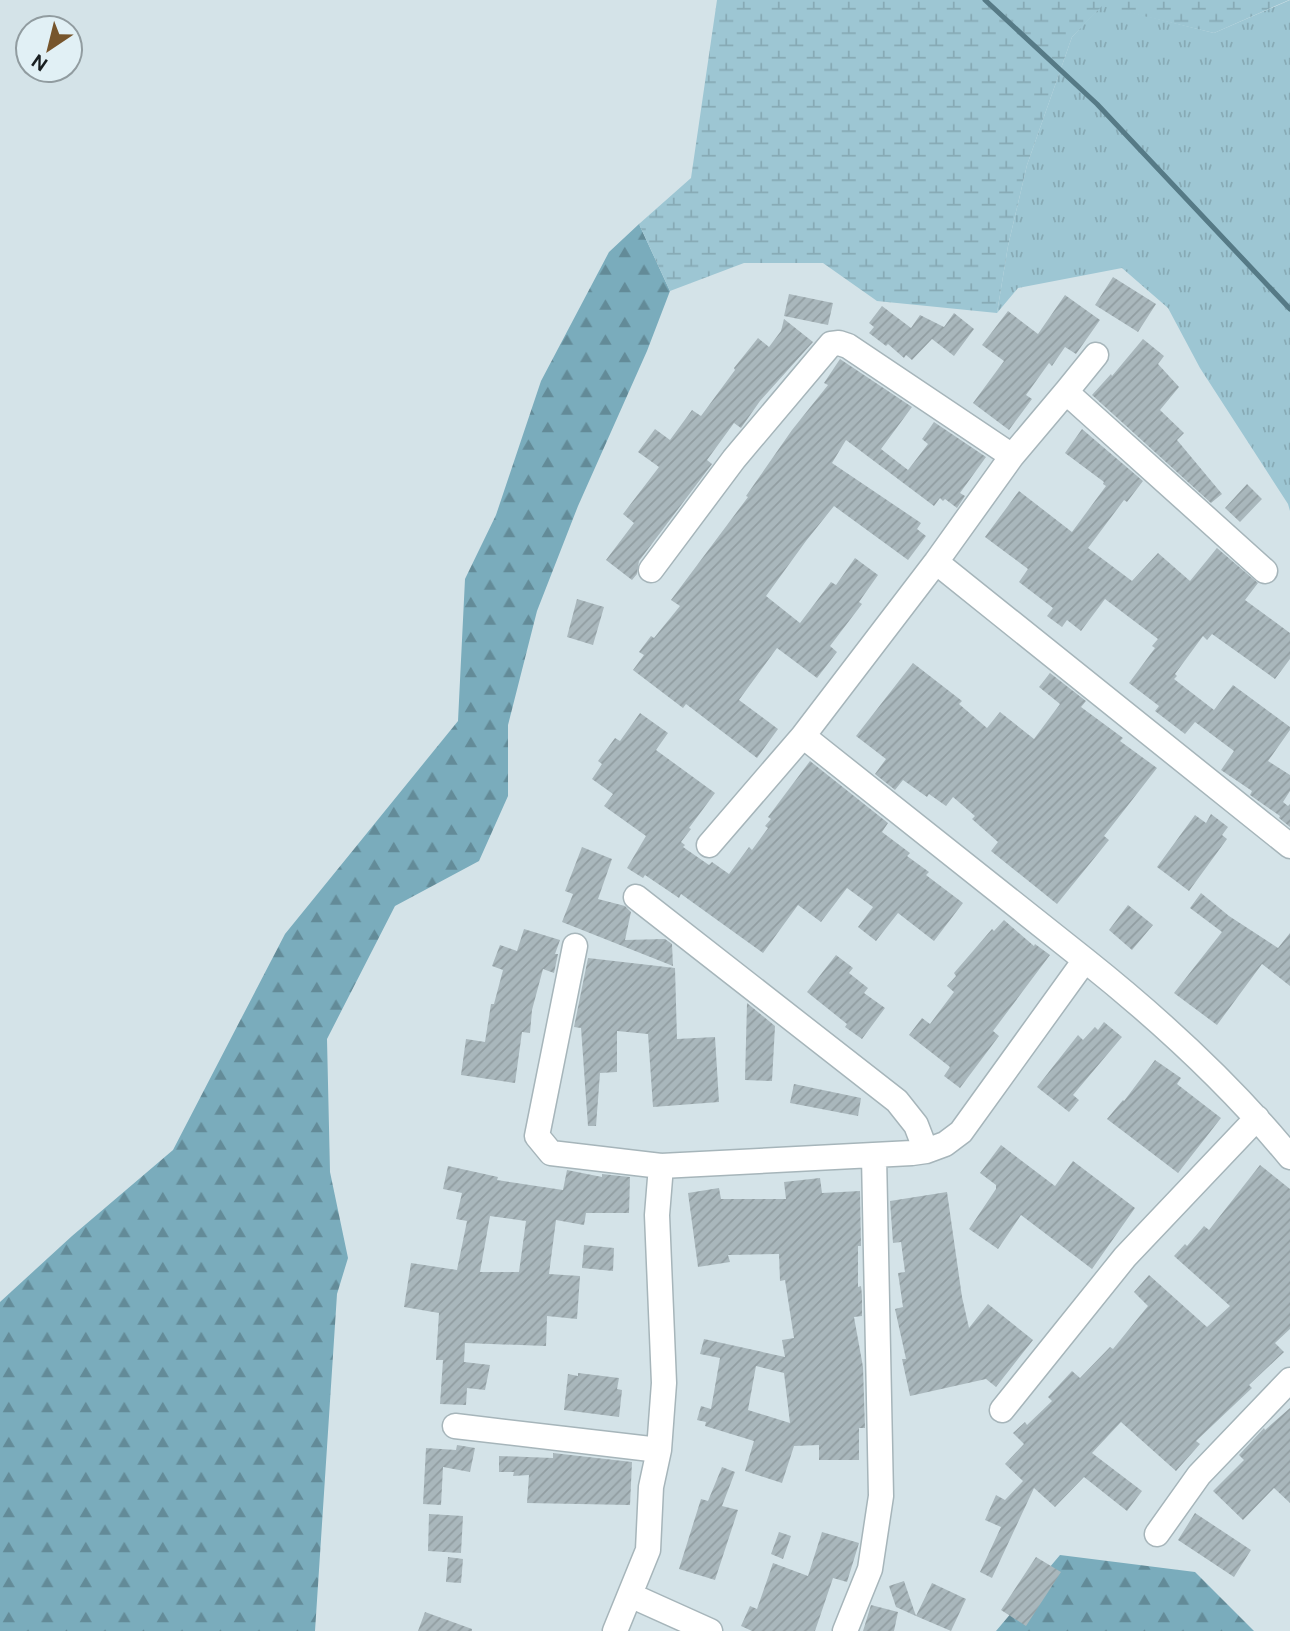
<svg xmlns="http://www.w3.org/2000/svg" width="1290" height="1631" viewBox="0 0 1290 1631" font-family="'DM Sans',sans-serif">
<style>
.grass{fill:url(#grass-tufts)}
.forest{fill:url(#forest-firs)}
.wetland{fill:url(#wetland-marsh)}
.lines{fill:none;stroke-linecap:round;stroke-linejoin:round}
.stream{stroke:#567a86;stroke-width:5}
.building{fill:url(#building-hatch);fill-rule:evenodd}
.minor-casing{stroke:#a6b5ba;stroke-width:27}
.minor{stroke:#fff;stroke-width:24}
</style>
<defs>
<pattern id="grass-tufts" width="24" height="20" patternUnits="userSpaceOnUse" patternTransform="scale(1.75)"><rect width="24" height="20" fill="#9dc6d3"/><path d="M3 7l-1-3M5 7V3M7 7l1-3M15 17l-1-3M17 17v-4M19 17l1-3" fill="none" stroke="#87aab5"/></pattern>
<pattern id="forest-firs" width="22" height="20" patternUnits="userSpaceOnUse" patternTransform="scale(1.75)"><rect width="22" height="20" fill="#7aacbc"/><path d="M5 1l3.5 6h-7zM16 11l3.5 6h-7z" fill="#638b98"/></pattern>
<pattern id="wetland-marsh" width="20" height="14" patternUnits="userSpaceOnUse" patternTransform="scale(1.75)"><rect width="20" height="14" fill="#9dc6d3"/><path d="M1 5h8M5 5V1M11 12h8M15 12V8" fill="none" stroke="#87aab5"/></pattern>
<pattern id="building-hatch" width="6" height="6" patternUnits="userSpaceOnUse" patternTransform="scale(1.75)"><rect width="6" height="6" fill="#a9b7bc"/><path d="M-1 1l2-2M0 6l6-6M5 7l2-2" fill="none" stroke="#919da1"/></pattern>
</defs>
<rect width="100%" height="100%" fill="#d4e3e8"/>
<path class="grass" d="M1290,0V511L1288,504L1200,368L1168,308L1122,268L1018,288L997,313L1008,246L1027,165L1072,37L1102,5L1214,33Z"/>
<path class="forest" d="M639,224L670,291L647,351L578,506L537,611L508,725V796L479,861L395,906L327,1039L330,1172L348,1258L337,1294L315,1631H0V1302L72,1236L173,1150L285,934L458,721L465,579L496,515L541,381L609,252Z
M1060,1555L1195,1572L1254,1631H996Z"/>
<path class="wetland" d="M717,0H1289L1214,33L1102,6L1072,37L1027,165L1008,246L997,313L877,301L823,263H744L670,291L639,224L691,178Z"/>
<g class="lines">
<path class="stream" d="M985,0L1097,104L1290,309"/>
</g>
<path class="building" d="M1113,277L1156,304L1138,332L1095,305Z
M789,294L833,303L828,325L784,316Z
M1065,295L1100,320L1076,354L1065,347L1052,366L1049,363L1026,395L1032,399L1009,430L973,403L1004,361L982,345L1008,311L1038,334Z
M882,306L911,328L920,315L944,327L954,313L974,329L954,356L932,339L912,360L906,355L904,358L888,344L886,346L869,333L874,327L869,323Z
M784,319L813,342L760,401L741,428L734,423L707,460L712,464L639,561L637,574L632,580L606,560L634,523L623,514L659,467L638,452L655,429L670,440L692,410L701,416L735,370L734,368L758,338L769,347L781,331Z
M1143,339L1164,356L1158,364L1179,387L1160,410L1184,433L1177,440L1222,494L1211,503L1092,395L1111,374L1112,376Z
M840,359L912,407L881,449L908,470L928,444L922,439L934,422L986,457L960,493L965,496L957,508L945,499L943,501L940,498L934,506L846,440L832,463L921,523L917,529L926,536L908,560L834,506L806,541L766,596L800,623L831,582L836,585L855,558L878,575L859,602L862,604L830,646L837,652L817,678L777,648L739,700L778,729L757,758L686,704L683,708L633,670L644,655L639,652L651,636L654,638L680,606L671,600L748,497L746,496L792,430L828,385L824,383Z
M1082,429L1143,481L1127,502L1124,500L1088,548L1132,581L1158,553L1190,581L1217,548L1258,583L1245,600L1290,633V659L1275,679L1212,634L1207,640L1203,636L1175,674L1177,676L1174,679L1214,710L1233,685L1290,727V730L1268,761L1290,775V791L1283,802L1288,806L1290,804V827L1279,818L1280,816L1250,795L1252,791L1221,770L1234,751L1195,722L1185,734L1155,711L1159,706L1129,683L1155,648L1152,646L1158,639L1105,599L1081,631L1067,620L1062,627L1047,616L1053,608L1019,582L1028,569L985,537L1019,491L1072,532L1106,486L1103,484L1104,482L1065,453Z
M1247,484L1262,499L1240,522L1225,508Z
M577,599L604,607L593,645L567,637Z
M913,663L962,701L959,704L987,728L1000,712L1034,739L1060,704L1039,687L1050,673L1086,701L1081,707L1123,738L1120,741L1157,768L1104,836L1109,840L1057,904L991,851L998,842L972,819L975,816L953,797L946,806L929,794L927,797L903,780L895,790L875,774L886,759L856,736Z
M640,713L668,733L656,750L715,793L689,828L691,829L681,842L685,845L683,847L709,865L712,862L729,874L749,847L752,850L768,828L765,826L771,819L768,817L810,761L888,823L882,832L910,853L907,856L929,872L926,875L963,903L934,941L898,913L876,941L858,927L873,907L847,888L821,922L798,905L763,953L681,894L679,898L645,875L643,878L627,868L646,836L604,806L613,794L592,779L602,764L598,761L615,738L620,741Z
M1211,814L1228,827L1222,835L1227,839L1189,891L1157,867L1195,815L1206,823Z
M582,847L612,859L598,899L625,906L631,912L625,940L665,939L672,944L673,966L562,922L573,894L565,891Z
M1201,893L1229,916L1278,948L1290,933V986L1262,964L1217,1025L1174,993L1222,932L1190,908Z
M1128,905L1153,925L1132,950L1109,930Z
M1004,920L1034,946L1035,944L1050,955L993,1031L999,1036L960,1088L944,1076L950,1067L909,1035L922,1018L930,1024L954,992L947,986L956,976L954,973L992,929L994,931Z
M524,929L560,940L555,954H558L554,973L543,969L532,1010L530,1033L522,1032L515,1083L461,1075L466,1039L485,1042L491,1004H494L503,970L492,966L500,945L517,951Z
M836,955L853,968L849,973L868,988L864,993L885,1008L862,1039L845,1027L847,1024L807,992Z
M588,958L675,968L677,1039L715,1037L719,1102L653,1107L648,1034L617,1031V1072L600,1073L596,1126H588L581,1028L574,1027Z
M747,1003L775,1026L772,1081L745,1080Z
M1104,1022L1122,1037L1073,1095L1079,1100L1069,1112L1037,1087L1078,1035L1083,1040L1095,1027L1098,1030Z
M1155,1060L1181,1078L1177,1084L1221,1118L1178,1173L1107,1119L1123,1100L1124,1101Z
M794,1084L861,1098L858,1116L790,1103Z
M1001,1145L1055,1186L1073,1161L1135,1208L1092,1269L1021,1215L998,1249L969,1229L996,1189V1185L980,1173Z
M1260,1165L1290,1189V1329L1275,1343L1284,1352L1249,1385L1252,1388L1196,1441L1200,1444L1176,1471L1121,1422L1092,1453L1142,1491L1127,1511L1084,1477L1055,1507L1034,1488L992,1578L980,1572L1001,1527L985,1520L996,1495L1005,1500L1023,1481L1005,1464L1024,1444L1013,1433L1025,1422L1027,1425L1052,1401L1048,1397L1072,1371L1080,1378L1110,1347L1113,1349L1148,1306L1134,1292L1149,1275L1207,1327L1230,1306L1174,1256L1185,1244L1187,1246L1204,1226L1209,1230Z
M448,1166L498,1177L497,1180L563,1190L567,1170L602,1177V1174L630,1177L629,1213H586L584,1225L556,1220L549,1274L580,1276L577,1319L547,1316L546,1346L465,1343L464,1362L490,1365L485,1390L467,1388L466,1405L440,1404L443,1360H436L439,1313L404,1307L411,1263L457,1270L467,1221L456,1219L462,1193L443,1189ZM490,1216L526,1221L519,1272H480Z
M820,1178L822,1193L860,1191L861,1246H858V1287L861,1286L862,1295V1316L854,1317L863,1367L865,1428H859V1460H819V1445L794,1446L782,1483L745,1471L754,1441L705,1426L706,1422L697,1420L701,1406L711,1409L720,1358L700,1354L704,1339L785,1357L782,1340L794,1338L785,1280L780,1281L779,1254L728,1255L730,1262L698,1267L688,1193L719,1188L721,1199H786L784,1182ZM756,1366L784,1373L790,1423L748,1410Z
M947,1192L962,1297L969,1328L988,1304L1033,1340L996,1387L986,1379L910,1396L902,1359H906L895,1309L903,1307L898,1273L905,1272L901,1242L893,1243L890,1201Z
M584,1245L614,1248L613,1271L582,1268Z
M578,1373L619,1378L617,1389L622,1390L619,1417L564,1410L568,1374L578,1376Z
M1290,1408V1503L1274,1488L1243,1520L1213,1491L1244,1460L1239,1455L1264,1428L1265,1430Z
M457,1445L475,1448L470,1472L443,1467L441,1505L423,1504L426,1448L456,1450Z
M553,1453L632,1462L630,1505L527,1503L529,1475L513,1476L514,1472H499V1456L553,1458Z
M722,1467L735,1472L722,1506L738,1510L715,1580L679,1569L701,1499L708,1501Z
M1195,1513L1251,1550L1234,1577L1178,1540Z
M429,1514L463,1516L461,1553L428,1551Z
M779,1532L791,1536L783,1559L771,1554Z
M822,1532L859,1543L847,1582L833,1578L815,1631H752L741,1626L750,1606L757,1609L773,1563L808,1576Z
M448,1557L463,1559L461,1583L446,1582Z
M1036,1557L1061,1572L1026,1626L1001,1610Z
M904,1581L916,1616L896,1607L889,1586Z
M932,1583L966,1599L951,1631L916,1616Z
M871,1605L898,1612L894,1631H863Z
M425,1612L472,1629V1631H418Z"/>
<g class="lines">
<g class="minor-casing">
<path id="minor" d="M1066,392L1096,355
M936,562L1290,846
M651,570L734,459L831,344L839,343L848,346L1012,456
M803,736L1085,960
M709,845L803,736L936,562L1012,456L1066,392L1265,571
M636,897L897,1101L916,1125L926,1151
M575,946L537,1136L551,1153L661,1166
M1002,1410L1125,1257L1257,1118
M455,1426L659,1450
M1157,1534L1199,1475L1290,1380
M630,1595L710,1631
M615,1631L648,1550L651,1487L659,1450L664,1383L657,1215L661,1166L912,1153L926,1151L945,1144L961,1132L1085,960C1159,1019 1230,1084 1290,1157
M845,1631L870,1569L881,1496L874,1156"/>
</g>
<use href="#minor" class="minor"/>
</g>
<g transform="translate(49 49) rotate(215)"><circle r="33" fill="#e1f0f5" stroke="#919ca0" stroke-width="2"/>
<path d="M0-5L12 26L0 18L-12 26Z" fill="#76552c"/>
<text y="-10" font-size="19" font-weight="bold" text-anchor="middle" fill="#191e20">N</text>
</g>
</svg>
